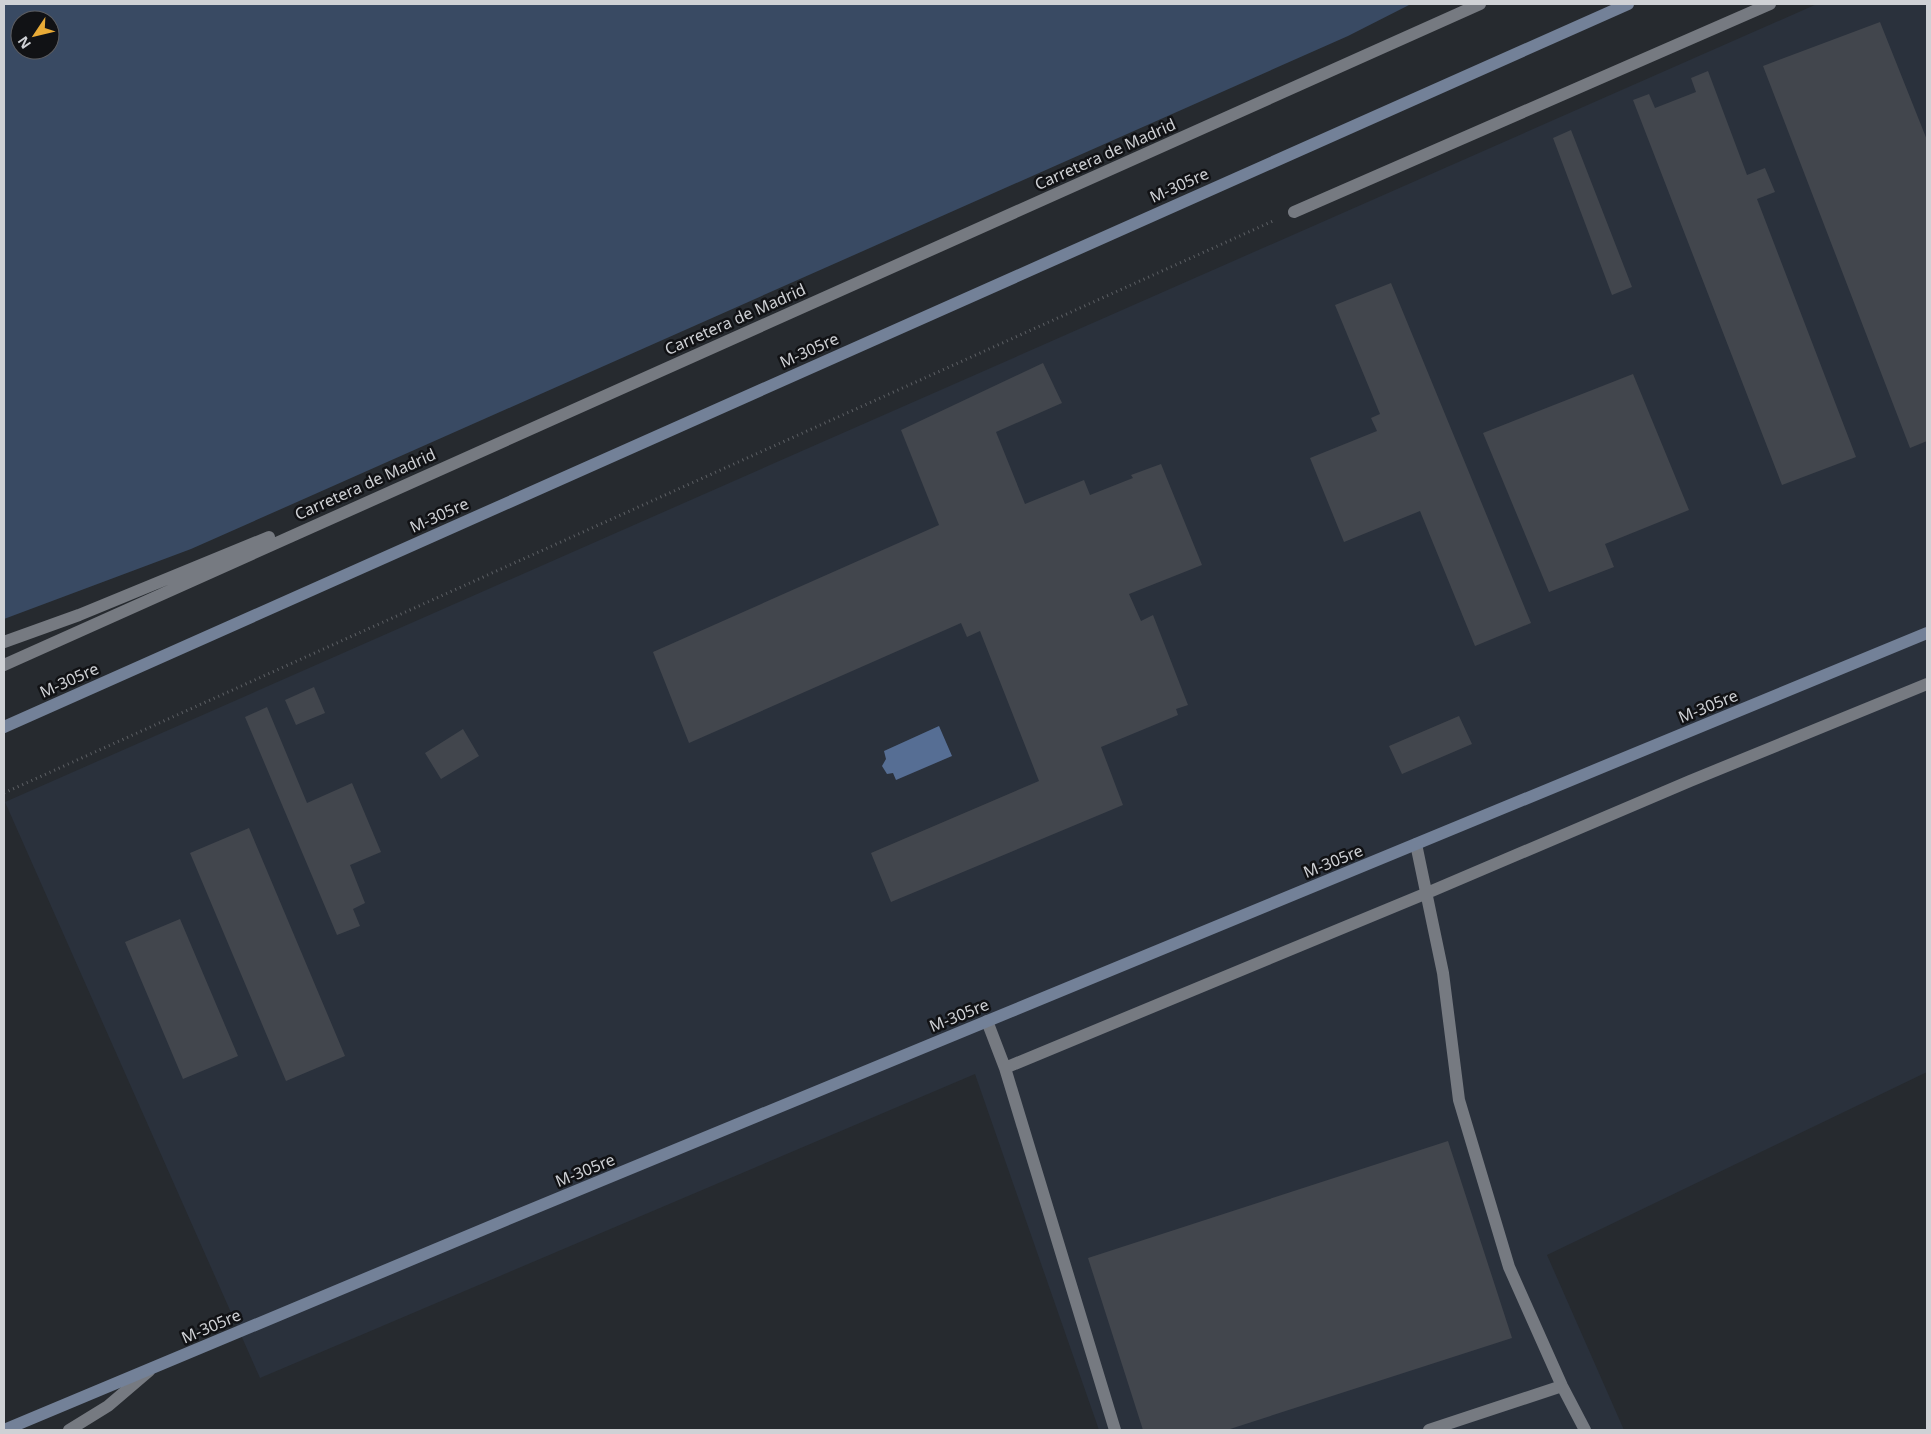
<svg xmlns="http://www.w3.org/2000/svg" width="1931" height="1434" viewBox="0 0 1931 1434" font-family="'Noto Sans',sans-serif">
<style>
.built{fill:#2a313c}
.green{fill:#394a63;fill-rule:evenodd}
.water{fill:#566e94}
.building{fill:#42464d}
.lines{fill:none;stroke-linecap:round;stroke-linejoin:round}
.path{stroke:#5d6065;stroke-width:3;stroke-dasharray:1 4;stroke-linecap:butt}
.lane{stroke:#767a81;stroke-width:12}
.secondary{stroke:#738198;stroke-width:12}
.labels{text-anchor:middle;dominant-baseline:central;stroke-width:5;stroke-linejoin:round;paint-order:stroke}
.street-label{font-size:16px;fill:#cfd1d5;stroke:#111215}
</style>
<rect width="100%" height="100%" fill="#262a2f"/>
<path class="built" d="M1817,4H1927V1072L1547,1255L1624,1430H1099L975,1074L260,1378L5,802Z"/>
<path class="green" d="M4,4H1411L1348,36L191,549L4,619ZM20,20H50V50H20Z"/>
<path class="water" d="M939,726L952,756L896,780L893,773L887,774L882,766L886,759L884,751Z"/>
<path class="building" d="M1880,22L1927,140V441L1910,448L1763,66Z
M1708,71L1747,175L1765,168L1775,192L1757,199L1856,457L1782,485L1633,100L1649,94L1655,108L1696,92L1691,78Z
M1571,130L1632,287L1612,295L1553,138Z
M1391,283L1531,623L1475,646L1420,511L1344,542L1310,458L1377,431L1371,418L1380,414L1335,305Z
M1043,363L1062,403L996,432L1025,504L1084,480L1090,495L1133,478L1131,475L1161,464L1202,565L1129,594L1141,621L1153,615L1188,705L1176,709L1178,715L1101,747L1123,805L891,902L871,853L1039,781L980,631L967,637L961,623L689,743L653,652L939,525L901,430Z
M1633,374L1689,510L1605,544L1614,567L1549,592L1483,433Z
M314,687L325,713L296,725L285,700Z
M267,707L307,803L352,783L381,852L350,865L365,903L353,909L360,926L337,935L245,717Z
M1459,716L1472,744L1402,774L1389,746Z
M463,729L479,756L441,779L425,753Z
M249,828L345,1056L286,1081L190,853Z
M180,919L238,1056L183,1079L125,942Z
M1448,1141L1512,1338L1227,1430H1143L1088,1258Z"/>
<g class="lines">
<path class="path" d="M4,793L1273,221"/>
<path class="lane" d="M1294,212L1770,4
M4,642L79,615L269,537
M4,665L1480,4
M1416,844L1443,973L1459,1100L1509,1267L1562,1386L1585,1430
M987,1021L1005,1068L1115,1430
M1005,1068L1427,893L1690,781L1927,684
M69,1430L108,1406L149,1371
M1429,1430L1562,1386"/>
<path class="secondary" d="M4,727L1628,4
M4,1430L525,1212L1927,633"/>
</g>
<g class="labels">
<g class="street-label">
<text transform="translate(1105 154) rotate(-24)">Carretera de Madrid</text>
<text transform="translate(1179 185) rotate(-24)">M-305re</text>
<text transform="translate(735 319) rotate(-24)">Carretera de Madrid</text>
<text transform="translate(809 350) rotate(-24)">M-305re</text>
<text transform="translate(365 484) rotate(-24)">Carretera de Madrid</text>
<text transform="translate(439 515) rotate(-24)">M-305re</text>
<text transform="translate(69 680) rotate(-24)">M-305re</text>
<text transform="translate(1708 706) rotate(-22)">M-305re</text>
<text transform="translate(1333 861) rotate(-22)">M-305re</text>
<text transform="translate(959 1015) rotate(-22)">M-305re</text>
<text transform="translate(585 1170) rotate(-22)">M-305re</text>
<text transform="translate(211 1326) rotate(-23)">M-305re</text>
</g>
</g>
<rect width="1931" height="1434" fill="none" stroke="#cfd1d5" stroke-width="10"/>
<g transform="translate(35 35) rotate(235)"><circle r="24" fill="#111215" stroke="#5d5e62"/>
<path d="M0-4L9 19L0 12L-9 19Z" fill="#e9ab37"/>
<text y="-8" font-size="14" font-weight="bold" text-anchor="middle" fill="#cfd1d5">N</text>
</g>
</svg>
